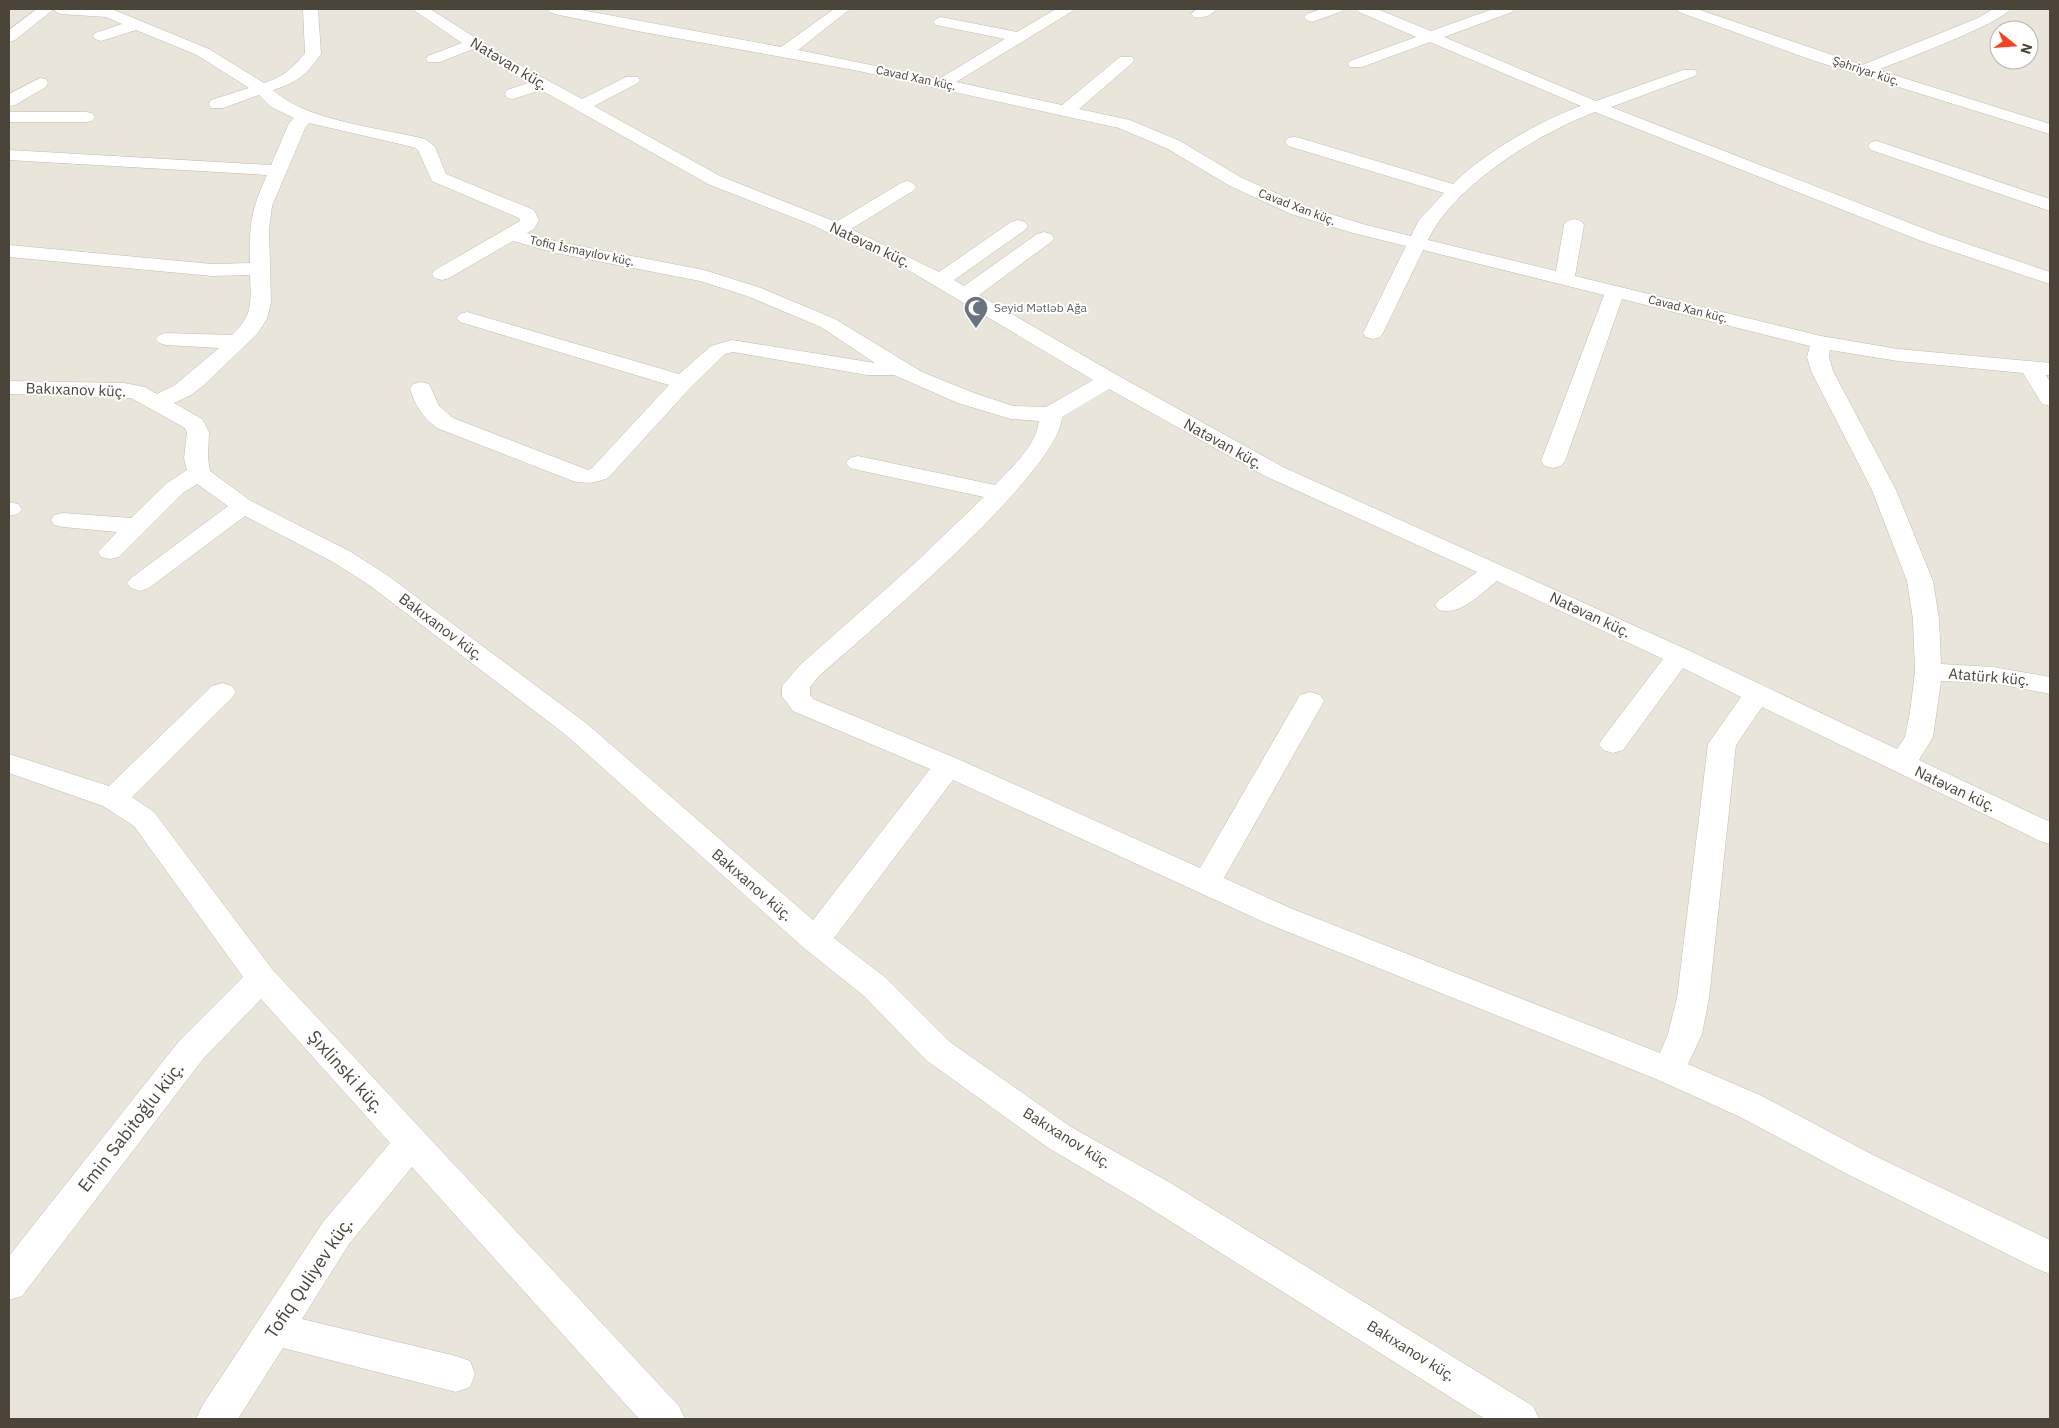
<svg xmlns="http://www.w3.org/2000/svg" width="2059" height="1428" font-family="'IBM Plex Sans',sans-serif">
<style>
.residential{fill:#eae5da;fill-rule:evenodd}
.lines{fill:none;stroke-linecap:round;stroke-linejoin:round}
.minor-casing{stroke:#c2bbae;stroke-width:1}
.minor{fill:#fff;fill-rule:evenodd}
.labels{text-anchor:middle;stroke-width:4;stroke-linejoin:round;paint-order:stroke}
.far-street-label{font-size:12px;fill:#4b4439;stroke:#fff}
.far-worship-label{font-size:12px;fill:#5b616d;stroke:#fff;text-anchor:start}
.street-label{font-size:15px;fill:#4b4439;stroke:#fff}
.near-street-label{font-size:18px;fill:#4b4439;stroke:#fff}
</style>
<rect width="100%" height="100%" fill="#f6f3ec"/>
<path class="residential" d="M9,9H2050V1419H9ZM1999,30H2029V60H1999Z"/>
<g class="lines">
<defs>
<path id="minor" d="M37,9L114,10L209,49L264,83C284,76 291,70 305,53L303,9H318L321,54C306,75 298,82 273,90C306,121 381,128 425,139L435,147L446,174L534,210L539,220L534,229L527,233L559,242L704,270L761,288L835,319L922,372L974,393L1013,406L1046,407L1093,380L910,271L810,224L708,184L541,90L513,99L507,98L505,94L507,90L528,83L473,49L440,62H428L426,59L428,56L462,43L412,9H430L514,62L582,99L626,77H638L640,80L638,83L594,106L720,176L836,222L901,183L907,181L913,183L916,187L913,191L851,229L939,272L1011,222L1018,220L1025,222L1028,226L1025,230L954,280L964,286L1037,234L1044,232L1051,234L1054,238L1051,242L979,295L1117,375L1283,467L1688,650L1897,749L1905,737L1910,712L1915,672L1913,619L1907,581L1872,490L1811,371L1807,357L1810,346L1622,299L1565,461L1561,466L1553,468L1545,466L1541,461L1604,295L1423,250L1383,333L1380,337L1373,339L1366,337L1363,333L1406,246L1353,233L1291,214L1230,186L1168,149L1119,128L854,70L637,31L555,14L550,12L547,9H576L781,47L834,9H850L798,50L939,79L1005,39L936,25L933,22L936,19L941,17L1017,32L1056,9H1073L1071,12L956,82L1062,105L1120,57H1132L1134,60L1132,63L1079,109L1130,120L1180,141L1242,178L1305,206L1366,225L1411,236L1419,220L1444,193L1288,146L1285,142L1288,138L1294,137L1300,138L1453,184C1482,154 1541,120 1581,106L1430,42L1362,67H1350L1348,64L1350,61L1416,37L1359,12L1356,9H1377L1431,31L1493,9H1514L1512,12L1444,37L1596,101L1683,70H1695L1697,73L1695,76L1611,107L1938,234L2050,272V284L1924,242L1595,112C1539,133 1454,185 1428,240L1556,271L1564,225L1567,221L1574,219L1581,221L1584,225L1575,276L1821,336L1898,349L2050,363V375H2046L2050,382V406L2042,404L2023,373L1898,361L1830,350L1829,357L1833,371L1896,490L1933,581L1939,619L1941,664L1993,667L2050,677V694L1993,683L1941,681L1933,737L1919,760L2050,822V844L2040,841L1762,707L1736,745L1709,998L1702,1034L1688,1064L1762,1096L1873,1155L2050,1240V1274L2037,1269L1849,1175L1738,1116L1656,1079L1268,924L953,780L834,938L886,978L950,1042L1071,1127L1169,1182L1533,1406L1539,1419H1485L1143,1204L1047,1147L926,1060L864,996L804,948L566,735L369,585L333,562L245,516L149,588L140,591L131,588L127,583L131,578L228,506L197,484L183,493L119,557L110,559L101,557L98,552L117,532L63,527L54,525L51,520L54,515L63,513L131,518L167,483L187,470L184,458L187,432L185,428L131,398L9,394V381L124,383L145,387L157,394L175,385L219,348L166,345L159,343L156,339L159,335L166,333L232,335C253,316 251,302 250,275L212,276L9,257V245L212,264L250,263C249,224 251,211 267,175L9,160V150L271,165L289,123L294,118L271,107L259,95L223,108H211L209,104L211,100L249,88L197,55L136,30L101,41L95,39L93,36L95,33L122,24L106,17L61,14L56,12L54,9L15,40L9,42V30ZM309,123L413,147L418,150L432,181L519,218L520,221L435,270L432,274L435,278L442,280L449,278L513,241L556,253L700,281L747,296L821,327L875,363L732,340L711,346L679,374L467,312L460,314L457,318L460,322L669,385L592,468L588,470L453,418L439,406L429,384L421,382L413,384L410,389C415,405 423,418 437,428L573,481C587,484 595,483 608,478L691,387L725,354L733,352L867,375H894L958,403L1011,419L1039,421C1036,446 1012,467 995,485L858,456L850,458L846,463L850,468L858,470L984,497L914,564L800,665L782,686V696L793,711L930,769L813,920L586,723L387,575L351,552L251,501L210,471L208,458L209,432L205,424L202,419L174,403L191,395L204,385L257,334L267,319L271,302L269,230L272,206L306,126ZM1109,389L1267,477L1477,572L1439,600L1435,605L1439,610C1461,616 1480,594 1497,581L1663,659L1603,738L1599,744L1603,750L1613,753L1623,750L1683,668L1741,697L1708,744L1677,998L1668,1034L1660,1053L1290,908L1224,878L1324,701L1320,695L1310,692L1300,695L1200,868L958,759L813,699L810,695V687L818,677C866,634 1059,473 1062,417Z
M1197,9H1216C1211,16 1202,19 1194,17L1191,14Z
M1321,9H1343L1340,12L1312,22L1307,20L1304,17L1307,14Z
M1676,9H1697L1862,65L1978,18L1993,9H2010C2002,23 1900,61 1878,70L2050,124V134L1815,61L1679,12Z
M40,78L46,79L48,83L46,87L15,105L9,106V94Z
M9,112H86L92,113L95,117L92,121L86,122H9Z
M1877,141L2050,199V211L1871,150L1868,146L1871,142Z
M9,502L18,504L22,509L18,514L9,516Z
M222,683L232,686L236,692L232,698L132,797L154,812L272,969L679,1406L685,1419H639L412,1167L349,1244L302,1319L456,1356L470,1361L475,1374L470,1387L456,1392L283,1348L238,1419H196L202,1406L323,1222L390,1143L261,999L203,1059L22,1296L9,1300V1256L179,1041L243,977L134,826L103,806L9,773V754L109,786L212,686Z"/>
</defs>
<use href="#minor" class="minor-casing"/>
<use href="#minor" class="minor"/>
</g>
<defs>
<symbol id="mosque-pin" viewBox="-11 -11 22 30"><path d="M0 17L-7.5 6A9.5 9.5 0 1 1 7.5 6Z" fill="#6b7280" stroke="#fff"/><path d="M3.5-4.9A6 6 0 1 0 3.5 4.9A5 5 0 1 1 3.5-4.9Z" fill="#fff"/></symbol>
</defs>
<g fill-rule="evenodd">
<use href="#mosque-pin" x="962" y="294" width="28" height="38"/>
</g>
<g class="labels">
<g class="far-street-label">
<text transform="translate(1866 71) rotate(18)" y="4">Şəhriyar küç.</text>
<text transform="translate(916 78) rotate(12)" y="4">Cavad Xan küç.</text>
<text transform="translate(1297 207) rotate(21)" y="4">Cavad Xan küç.</text>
<text transform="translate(582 251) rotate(12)" y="4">Tofiq İsmayılov küç.</text>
<text transform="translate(1688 309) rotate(14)" y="4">Cavad Xan küç.</text>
</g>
<g class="far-worship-label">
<text x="994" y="312">Seyid Mətləb Ağa</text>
</g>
<g class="street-label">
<text transform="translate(509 64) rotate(31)" y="5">Natəvan küç.</text>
<text transform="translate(870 245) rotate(25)" y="5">Natəvan küç.</text>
<text transform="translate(76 390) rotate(2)" y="5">Bakıxanov küç.</text>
<text transform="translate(1223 444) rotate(29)" y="5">Natəvan küç.</text>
<text transform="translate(1590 615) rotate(25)" y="5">Natəvan küç.</text>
<text transform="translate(441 627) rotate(37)" y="5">Bakıxanov küç.</text>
<text transform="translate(1989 677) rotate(5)" y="5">Atatürk küç.</text>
<text transform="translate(1955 789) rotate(25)" y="5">Natəvan küç.</text>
<text transform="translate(752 885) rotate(41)" y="5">Bakıxanov küç.</text>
<text transform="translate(1067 1138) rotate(32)" y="5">Bakıxanov küç.</text>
<text transform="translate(1411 1351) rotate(32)" y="5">Bakıxanov küç.</text>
</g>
<g class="near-street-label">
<text transform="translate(346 1072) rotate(48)" y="6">Şıxlinski küç.</text>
<text transform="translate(131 1127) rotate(-52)" y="6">Emin Sabitoğlu küç.</text>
<text transform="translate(309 1278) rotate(-56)" y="6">Tofiq Quliyev küç.</text>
</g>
</g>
<rect width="2059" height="1428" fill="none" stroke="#4b4439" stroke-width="20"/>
<g transform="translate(2014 45) rotate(107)"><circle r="24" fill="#ffffff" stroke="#b7b4b0"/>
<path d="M0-4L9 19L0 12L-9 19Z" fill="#fc3f1d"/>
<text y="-8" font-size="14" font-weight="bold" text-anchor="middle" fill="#4b4439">N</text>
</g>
</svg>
